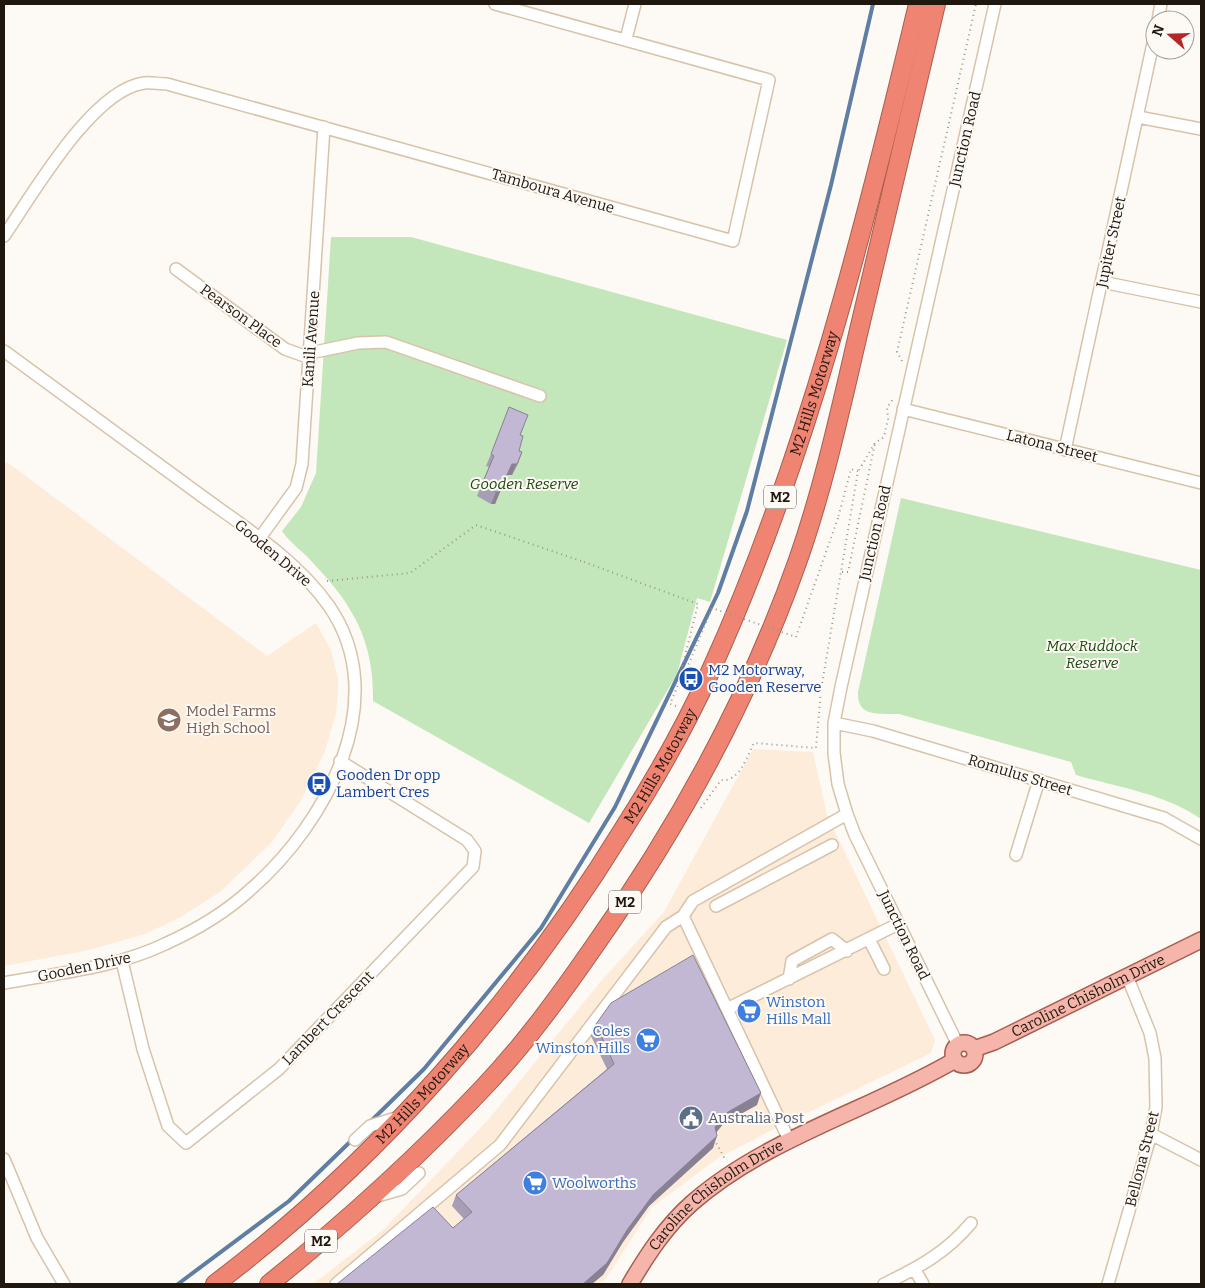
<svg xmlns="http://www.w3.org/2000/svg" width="1205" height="1288" font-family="Bitter,serif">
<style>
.built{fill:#fdecda}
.green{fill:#c3e6bb}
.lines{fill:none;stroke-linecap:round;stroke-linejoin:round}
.stream{stroke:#5e7ea3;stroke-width:4}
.minor-casing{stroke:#d8c3aa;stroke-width:14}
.major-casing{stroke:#a75e4f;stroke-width:18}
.highway-casing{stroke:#a75e4f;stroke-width:20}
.path{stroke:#9c9690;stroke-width:2;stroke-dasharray:1 4;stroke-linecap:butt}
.minor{stroke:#fff;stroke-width:11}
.major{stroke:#f6b5aa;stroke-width:15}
.highway{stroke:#f08472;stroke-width:18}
.path-bridge{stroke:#9c9690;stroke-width:2;stroke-dasharray:1 4;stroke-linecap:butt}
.wall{fill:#a79eb6}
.shaded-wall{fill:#888194}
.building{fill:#c2b8d4;stroke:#888194}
.labels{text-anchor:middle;stroke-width:4;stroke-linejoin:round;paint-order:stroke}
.shield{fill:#fdf9f4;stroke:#625c54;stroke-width:1}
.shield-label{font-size:14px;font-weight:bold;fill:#20180f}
.street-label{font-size:15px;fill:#20180f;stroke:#fdf9f4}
.park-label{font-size:15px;font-style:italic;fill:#19490b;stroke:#fdf9f4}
.transit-label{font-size:15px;fill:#164399;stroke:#fdf9f4;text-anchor:start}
.education-label{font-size:15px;fill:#785e54;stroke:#fdf9f4;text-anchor:start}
.shop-label{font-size:15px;fill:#366cbe;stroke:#fdf9f4;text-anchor:start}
.service-label{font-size:15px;fill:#4e5e75;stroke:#fdf9f4;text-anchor:start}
</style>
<rect width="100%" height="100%" fill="#fdf9f4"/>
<path class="built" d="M7,462L267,656L316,623L331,650L338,678V692L336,713L325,751L300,802L271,843L220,892L181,917L145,934L89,950L4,966V465Z
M753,749L813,752L827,815L935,1040L931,1053L774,1129L718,1158L652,1207L605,1280L596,1284H313L383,1230L488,1120L601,981L664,912Z"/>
<path class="green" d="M331,237H411L787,340L710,602L697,598L677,674L589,823L373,701C374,642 354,606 314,564C304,552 291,544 282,531L301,507L316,473Z
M901,498L1201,570V819C1166,794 1117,787 1076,775L1071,762L899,714C879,713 857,718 858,692Z"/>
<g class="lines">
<path class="stream" d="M370,1122L424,1069L541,928L615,807L718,593L747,511L831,185L873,4
M178,1284L289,1201L353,1139"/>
<defs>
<path id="minor" d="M1158,20L1161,4
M626,39L635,4
M1138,117L1201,129
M4,236C33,194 92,90 144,83C151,82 159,84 167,84L733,241L769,80L495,4
M176,269L285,349L310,358
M1102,282L1201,302
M4,351C69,399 134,447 199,494C244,527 296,559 329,606C394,700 326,824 250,890C225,913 196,930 165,944C115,968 58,973 4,983
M310,353L358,343L386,342L540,396
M903,409L1201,483
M1065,450L1155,34
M259,539L296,488L302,464L324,127
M834,723L873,731L1164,818L1201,839
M1016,855L1039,780
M716,906L832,845
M869,939L884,969
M122,961L143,1049L168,1126L186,1143L279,1069L473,867L475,851L467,840L340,761
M789,979L792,961L832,939L847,951
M727,1009L898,924
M958,1045L855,835L847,814L838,784L834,753V723L841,687L995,4
M1151,1134L1201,1160
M355,1140L370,1126L399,1117
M790,1142L683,916L693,901L847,814
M4,1159L37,1238L64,1284
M374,1197L402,1189L419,1173
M915,1270L923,1284
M336,1284L500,1145L666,927L683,916
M884,1284C918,1268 947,1252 971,1223
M1108,1284L1151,1134L1156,1107L1155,1058L1150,1033L1127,976"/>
<g id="major">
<circle cx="964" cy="1054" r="11"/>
<path id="s1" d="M974,1049L994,1042L1201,940"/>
<path id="s2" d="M630,1284C647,1255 666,1226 692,1203C766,1138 870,1110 955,1060"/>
</g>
<g id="highway">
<path id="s3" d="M215,1284C378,1161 517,1002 624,828C656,778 686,725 711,670C806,461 865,227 918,4"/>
<path d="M269,1284C344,1224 416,1159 483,1088C524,1045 559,997 593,948C678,828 749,699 798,560C824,486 841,407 859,330C885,221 910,113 936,4"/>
</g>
</defs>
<use href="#minor" class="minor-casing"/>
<use href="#major" class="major-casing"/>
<use href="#highway" class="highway-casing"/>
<path class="path" d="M902,361L897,352L976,4
M859,470L875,443L884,437L888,419L887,408L893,399
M842,572H848L875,443
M327,581L410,573L476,525L584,562
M676,706L670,704L683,673
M701,808L721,780C739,783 747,756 754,743L816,748L821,690L858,471L851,469L838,518
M714,1139L725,1159"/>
<use href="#minor" class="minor"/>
<use href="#major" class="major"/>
<use href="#highway" class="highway"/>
<path class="path-bridge" d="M584,562L698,604L681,672L685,673L712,608L796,637L838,518"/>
</g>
<path class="wall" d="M524,427L520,435L519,451L522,452L518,464L512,475H507L495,504H491L477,496L489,467L486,466L491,454Z
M596,1024L757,1105L724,1123L716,1132L713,1148L649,1206L623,1242L603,1275L453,1228L464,1219L452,1206L456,1195L607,1069L591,1036Z"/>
<path class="shaded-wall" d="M522,452L512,475H507L495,504H491L496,492L512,464Z
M761,1093L757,1105L724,1123L711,1139L715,1127L728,1112Z
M717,1136L713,1148L649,1206L623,1242L603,1275L592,1284H583L627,1230L653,1195Z"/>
<path class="building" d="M509,407L528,415L520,435L523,436L519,451L522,452L517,464H512L499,492H496L482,484L494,456L491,454Z
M693,955L761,1093L728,1112L715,1127L717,1136L653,1195L627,1230L607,1263L583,1284H337L433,1207L453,1228L472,1212L456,1195L614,1064L596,1024L611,1003Z"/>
<defs>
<symbol id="bus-disc" viewBox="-11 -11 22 22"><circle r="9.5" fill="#1a4fb4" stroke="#fdf9f4"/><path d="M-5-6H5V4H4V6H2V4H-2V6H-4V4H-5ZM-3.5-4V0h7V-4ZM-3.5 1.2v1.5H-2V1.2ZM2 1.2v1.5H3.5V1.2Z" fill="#fff"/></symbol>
<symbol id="school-disc" viewBox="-11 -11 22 22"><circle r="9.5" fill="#8d6e63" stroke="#fdf9f4"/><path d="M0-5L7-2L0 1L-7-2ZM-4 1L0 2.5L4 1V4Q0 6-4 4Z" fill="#fff"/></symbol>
<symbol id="supermarket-disc" viewBox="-11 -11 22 22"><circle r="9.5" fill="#3f7fe0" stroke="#fdf9f4"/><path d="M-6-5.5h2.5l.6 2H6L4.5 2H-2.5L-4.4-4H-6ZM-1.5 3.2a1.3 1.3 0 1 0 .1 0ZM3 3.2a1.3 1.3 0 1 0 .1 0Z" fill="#fff"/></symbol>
<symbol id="civic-disc" viewBox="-11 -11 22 22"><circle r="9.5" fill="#5c6f8a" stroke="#fdf9f4"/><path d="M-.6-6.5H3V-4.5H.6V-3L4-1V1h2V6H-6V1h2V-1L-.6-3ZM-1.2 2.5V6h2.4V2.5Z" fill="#fff"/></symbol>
</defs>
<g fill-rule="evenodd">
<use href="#bus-disc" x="677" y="665" width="28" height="28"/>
<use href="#school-disc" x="155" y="706" width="28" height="28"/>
<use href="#bus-disc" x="305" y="770" width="28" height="28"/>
<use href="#supermarket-disc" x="735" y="997" width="28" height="28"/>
<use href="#supermarket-disc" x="634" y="1026" width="28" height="28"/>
<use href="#civic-disc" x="677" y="1104" width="28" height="28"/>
<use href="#supermarket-disc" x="521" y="1169" width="28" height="28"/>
</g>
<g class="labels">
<g class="shield">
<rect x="764" y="485.5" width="32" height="23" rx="4"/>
<rect x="609" y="890.5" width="32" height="23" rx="4"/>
<rect x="305" y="1229.5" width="32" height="23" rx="4"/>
</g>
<g class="shield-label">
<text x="780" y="502">M2</text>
<text x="625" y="907">M2</text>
<text x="321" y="1246">M2</text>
</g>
<g class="street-label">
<text transform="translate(965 139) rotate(-77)" y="5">Junction Road</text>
<text transform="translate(553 191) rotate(16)" y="5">Tamboura Avenue</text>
<text transform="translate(1111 242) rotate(-78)" y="5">Jupiter Street</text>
<text transform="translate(241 316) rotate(36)" y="5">Pearson Place</text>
<text transform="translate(311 339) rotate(-86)" y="5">Kanili Avenue</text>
<text dy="5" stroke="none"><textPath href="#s3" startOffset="1092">M2 Hills Motorway</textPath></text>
<text transform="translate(1052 446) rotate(14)" y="5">Latona Street</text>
<text transform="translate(875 533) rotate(-77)" y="5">Junction Road</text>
<text transform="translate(273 553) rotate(40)" y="5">Gooden Drive</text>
<text dy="5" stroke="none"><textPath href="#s3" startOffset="688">M2 Hills Motorway</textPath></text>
<text transform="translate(1020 775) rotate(17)" y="5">Romulus Street</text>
<text transform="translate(904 935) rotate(64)" y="5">Junction Road</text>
<text transform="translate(84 967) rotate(-12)" y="5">Gooden Drive</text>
<text dy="5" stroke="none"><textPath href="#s1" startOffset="126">Caroline Chisholm Drive</textPath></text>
<text transform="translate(328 1018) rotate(-46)" y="5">Lambert Crescent</text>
<text dy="5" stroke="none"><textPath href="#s3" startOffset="282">M2 Hills Motorway</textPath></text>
<text transform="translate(1142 1159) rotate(-76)" y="5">Bellona Street</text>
<text dy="5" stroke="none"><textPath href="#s2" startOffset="126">Caroline Chisholm Drive</textPath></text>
</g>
<g class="park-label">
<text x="524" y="489">Gooden Reserve</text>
<text x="1092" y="651">Max Ruddock<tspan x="1092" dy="17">Reserve</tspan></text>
</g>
<g class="transit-label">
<text x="708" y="675">M2 Motorway,<tspan x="708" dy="17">Gooden Reserve</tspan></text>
<text x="336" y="780">Gooden Dr opp<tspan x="336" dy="17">Lambert Cres</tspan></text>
</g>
<g class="education-label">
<text x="186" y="716">Model Farms<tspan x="186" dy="17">High School</tspan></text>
</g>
<g class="shop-label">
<text x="766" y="1007">Winston<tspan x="766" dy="17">Hills Mall</tspan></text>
<text x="630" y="1036" text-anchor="end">Coles<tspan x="630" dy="17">Winston Hills</tspan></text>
<text x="552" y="1188">Woolworths</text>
</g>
<g class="service-label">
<text x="708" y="1123">Australia Post</text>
</g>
</g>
<rect width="1205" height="1288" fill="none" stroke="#20180f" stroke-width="10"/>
<g transform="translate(1170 35) rotate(290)"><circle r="24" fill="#fdf9f4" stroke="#a59f98"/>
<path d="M0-4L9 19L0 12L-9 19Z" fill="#b62626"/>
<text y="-8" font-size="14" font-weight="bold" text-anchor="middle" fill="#20180f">N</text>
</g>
</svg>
